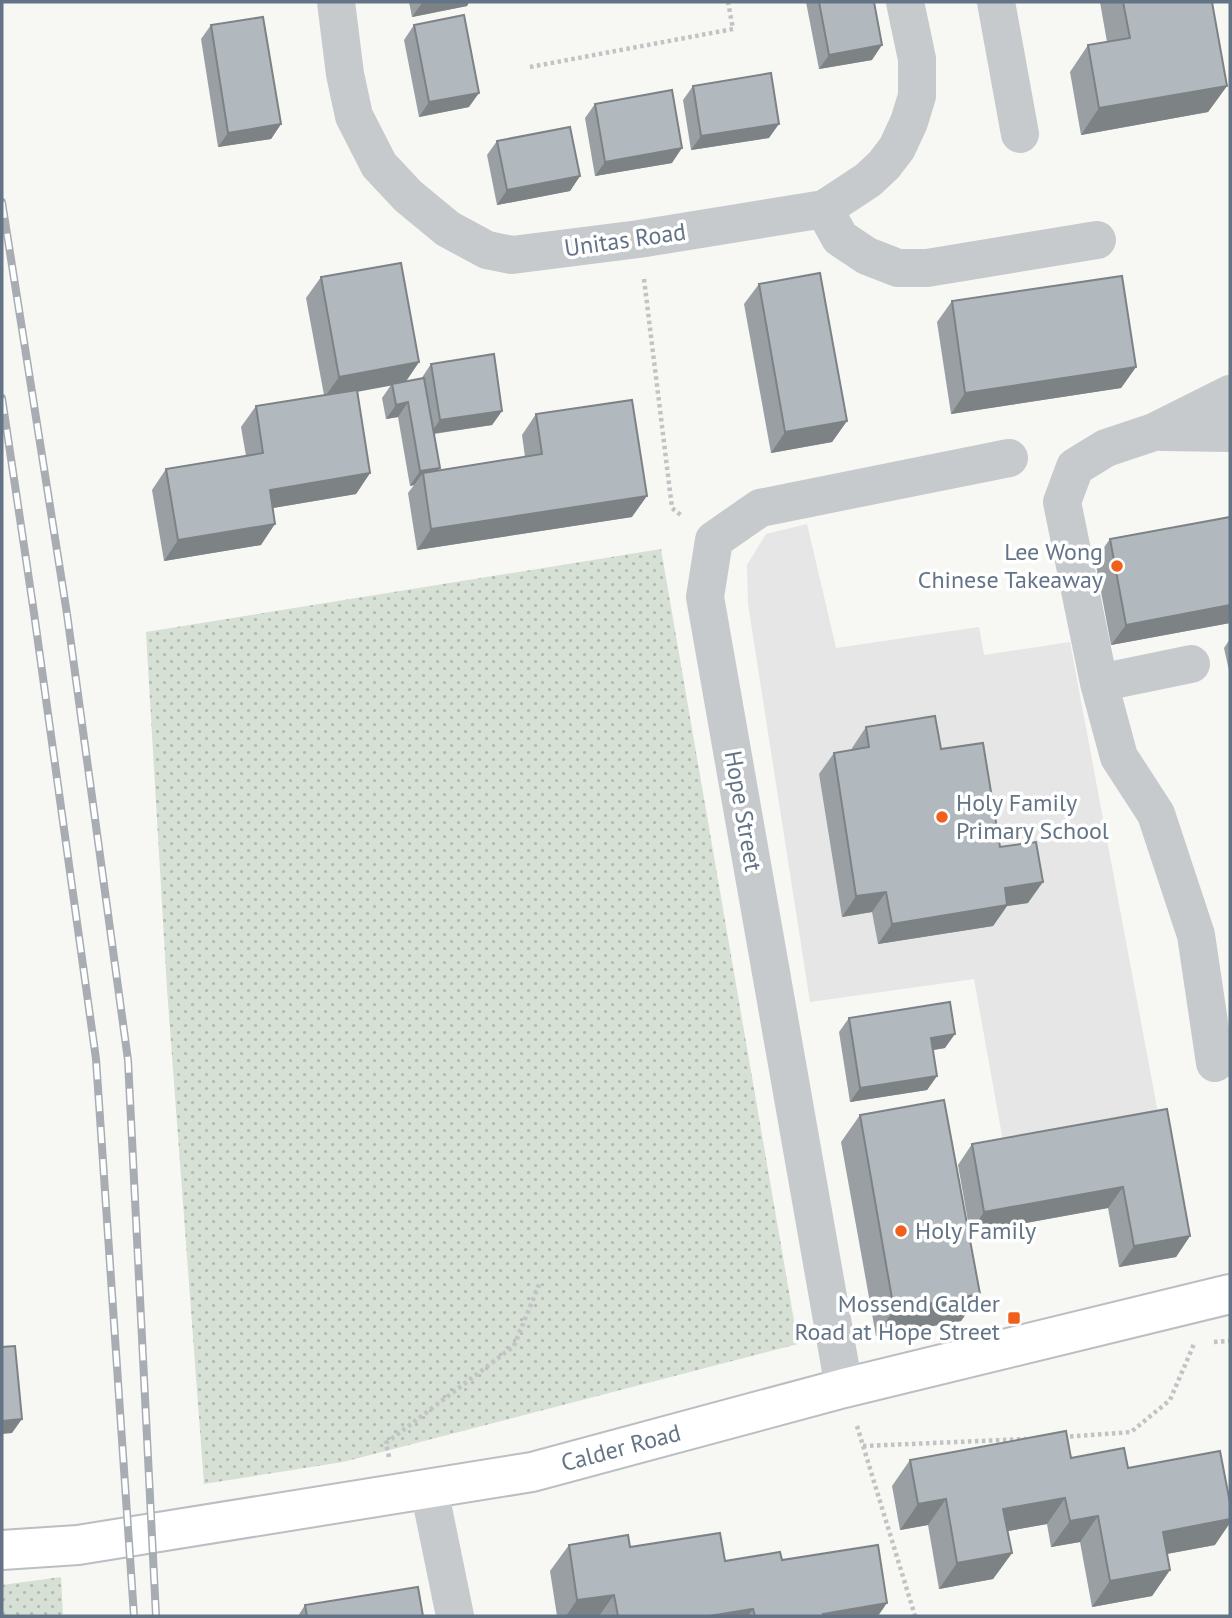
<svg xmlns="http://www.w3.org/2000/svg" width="1232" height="1618" font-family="'PT Sans',sans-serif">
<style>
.built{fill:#e5e6e5}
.park{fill:url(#park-dots)}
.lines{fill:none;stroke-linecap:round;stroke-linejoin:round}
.major-casing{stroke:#bbbec2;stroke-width:42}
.path{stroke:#c2c3c5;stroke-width:4.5;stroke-dasharray:3.5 3.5;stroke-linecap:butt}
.minor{stroke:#c6cacd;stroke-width:38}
.major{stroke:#fff;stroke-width:38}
.rail-casing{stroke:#a8adb3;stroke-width:8}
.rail{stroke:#fff;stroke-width:5;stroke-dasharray:16;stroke-linecap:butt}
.wall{fill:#999fa3}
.shaded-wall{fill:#7d8285}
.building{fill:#b2b9be;stroke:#7d8285;stroke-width:2}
.poi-dot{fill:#f1601a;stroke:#fff;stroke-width:2.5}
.labels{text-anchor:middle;stroke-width:7;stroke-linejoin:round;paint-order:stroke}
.street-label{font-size:24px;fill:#647487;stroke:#fff}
.poi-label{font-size:24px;fill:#647487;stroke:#fff;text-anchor:end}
</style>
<defs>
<pattern id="park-dots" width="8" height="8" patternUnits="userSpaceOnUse" patternTransform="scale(1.75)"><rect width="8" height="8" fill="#d7e0d4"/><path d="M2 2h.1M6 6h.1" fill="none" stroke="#b2bab2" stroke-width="1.8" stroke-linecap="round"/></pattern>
</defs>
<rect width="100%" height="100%" fill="#f7f7f4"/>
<path class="built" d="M807,524L836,648L979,627L984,655L1070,642L1158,1113L1003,1141L974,979L810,1002L748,604L747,565L766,534Z"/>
<path class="park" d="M661,549L798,1344L343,1462L204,1484L167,989L146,632Z
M61,1577L63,1616H2V1585Z"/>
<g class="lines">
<defs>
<path id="major" d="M2,1550L78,1545L532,1472L844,1388L1230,1294"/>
</defs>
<use href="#major" class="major-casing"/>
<path class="path" d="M530,67L733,29L728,2
M644,279L672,508L682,516
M1214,1342L1230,1341
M857,1426L915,1616
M1063,1437L1131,1432L1170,1400L1194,1344
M863,1446L1026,1439
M389,1457L386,1443L514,1346L540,1282"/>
<path class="minor" d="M336,2L345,74L354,116L379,165L408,196L448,229L487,250L512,255L639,239L824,209L868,180L884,165L897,148L909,122L917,96V59L905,2
M996,2L1020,134
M824,209L840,238L867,256L898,268H927L1097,240
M1162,432L1230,433
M1099,683L1191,664
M1215,1063L1196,935L1156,814L1119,757L1099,683L1062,502L1075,467L1106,448L1154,432L1230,394
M844,1388L705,597L714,540L760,508L1009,458
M429,1489L455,1616"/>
<use href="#major" class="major"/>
<defs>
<path id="rail" d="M2,202L67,614L128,1060L156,1616
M2,398L34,613L96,1059L134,1616"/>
</defs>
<use href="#rail" class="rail-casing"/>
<use href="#rail" class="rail"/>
</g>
<path class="wall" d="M409,2H469L467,6L412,17Z
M806,2H874L872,60L819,69Z
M1100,2H1212L1227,86L1208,112L1081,135L1070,72L1088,45L1107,42Z
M211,25L281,124L271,139L218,147L201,39Z
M414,25L469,107L419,117L404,40Z
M693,86L769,138L691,150L683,100Z
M595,104L672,163L595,176L585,118Z
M497,141L580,176L570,191L497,205L487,155Z
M321,277L419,362L405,382L421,379L431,364L502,411L492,425L434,434L440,468L438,470L525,457L522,435L536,414L632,517L417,550L408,493L414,485L410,486L398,417L386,419L382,398L391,385L357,391L370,473L356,494L273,508L261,545L164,561L152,490L166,469L246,456L241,427L256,406L324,395L306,298Z
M759,284L847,421L832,442L771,453L744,304Z
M952,301L1136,367L1121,388L951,414L937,322Z
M1230,517V623L1111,645L1095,560L1110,539Z
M1230,639V675L1224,648Z
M866,727L941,749L1000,847L1028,903L1007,906L993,926L878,944L872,912L842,917L819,774L834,753L852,750V748Z
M849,1018L945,1048L933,1050L937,1076L927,1090L850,1102L839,1032Z
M1167,1109L1190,1236L1176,1257L1119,1267L1108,1208L970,1233L958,1165L972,1144Z
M860,1115L980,1294L961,1321L876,1336L841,1142Z
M1071,1458L1128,1468L1215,1545L1167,1554L1170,1570L1152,1596L1092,1607L1080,1542L1051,1547L1047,1524L1008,1531L1012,1553L993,1579L939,1589L928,1525L900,1530L892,1486L910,1460Z
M569,1545L630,1547L725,1561L782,1560L878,1616H557L550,1571Z
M305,1605L423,1616H298Z"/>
<path class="shaded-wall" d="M427,2H469L467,6L412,17L422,3Z
M882,45L872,60L819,69L829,55Z
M1227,86L1208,112L1081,135L1099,108Z
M479,93L469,107L419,117L429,102Z
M281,124L271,139L218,147L228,133Z
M779,124L769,138L691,150L701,136Z
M682,148L672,163L595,176L605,162Z
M580,176L570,191L497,205L507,190Z
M419,362L405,383L324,398L339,377Z
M1136,367L1121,388L951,414L965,393Z
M408,402L398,417L386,419L396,405Z
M502,411L492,425L430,434L440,420Z
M847,421L832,442L771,453L785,432Z
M440,468L430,482L423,473L414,485L410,486L420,471Z
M370,473L356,494L255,511L270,490Z
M647,496L632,517L417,550L431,529Z
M275,524L261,545L164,561L178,540Z
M1230,605V623L1111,645L1126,625Z
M1043,882L1028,903L1007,906L993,926L878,944L892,924L1005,888Z
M886,892L872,912L842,917L856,896Z
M955,1034L945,1048L921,1052L931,1038Z
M937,1076L927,1090L850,1102L860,1088Z
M1123,1187L1108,1208L970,1233L984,1212Z
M1190,1236L1176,1257L1119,1267L1134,1246Z
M980,1294L961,1321L876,1336L894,1310Z
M22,1419L12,1433L2,1434V1421Z
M1065,1498L1047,1524L985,1535L1003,1509Z
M946,1499L928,1525L900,1530L918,1504Z
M1098,1516L1080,1542L1051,1547L1070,1521Z
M1230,1519V1523L1215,1545L1144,1558L1163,1532Z
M1012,1553L993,1579L939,1589L957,1563Z
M1170,1570L1152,1596L1092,1607L1110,1581Z
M614,1595L599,1616H566L577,1600Z
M887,1603L878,1616H822L823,1614Z
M753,1609L748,1616H709Z"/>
<path class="building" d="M819,2H874L882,45L829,55Z
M1123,2H1212L1227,86L1099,108L1088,45L1130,38Z
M464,15L479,93L429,102L414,25Z
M263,17L281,124L228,133L211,25Z
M771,73L779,124L701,136L693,86Z
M672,90L682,148L605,162L595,104Z
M570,127L580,176L507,190L497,141Z
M401,263L419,362L339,377L321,277Z
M820,273L847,421L785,432L759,284Z
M1122,276L1136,367L965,393L952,301Z
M494,354L502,411L440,420L431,364Z
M424,378L440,468L420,471L408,402L396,405L392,384Z
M357,390L370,473L270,490L275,524L178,540L166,469L263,453L256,406Z
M632,400L647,496L431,529L423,473L542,454L536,414Z
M1230,517V605L1126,625L1110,539Z
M935,716L941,749L983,743L1000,847L1036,842L1043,882L1005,888L1007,905L892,924L886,892L856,896L834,753L869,747L866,727Z
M950,1002L955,1034L931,1038L937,1076L860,1088L849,1018Z
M944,1100L980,1294L894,1310L860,1115Z
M1167,1109L1190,1236L1134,1246L1123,1187L984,1212L972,1144Z
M15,1346L22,1419L2,1421V1347Z
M1066,1431L1071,1458L1124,1448L1128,1468L1220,1451L1230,1503V1519L1163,1532L1170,1570L1110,1581L1098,1516L1070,1521L1065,1498L1003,1509L1012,1553L957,1563L946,1499L918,1504L910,1460Z
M720,1533L725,1561L780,1552L782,1560L878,1545L887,1603L823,1614L824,1616H755L753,1609L709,1616H618L614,1595L577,1600L569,1545L628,1535L630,1547Z
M418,1587L423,1616H307L305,1605Z"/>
<g class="poi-dot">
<circle cx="1117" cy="566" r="7"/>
<circle cx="942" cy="817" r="7"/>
<circle cx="901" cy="1231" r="7"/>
<rect x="1007" y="1311" width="14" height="14" rx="3.5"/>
</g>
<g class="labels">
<g class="street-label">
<text transform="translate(625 240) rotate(-8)" y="8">Unitas Road</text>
<text transform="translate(743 811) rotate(80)" y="8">Hope Street</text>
<text transform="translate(621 1448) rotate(-15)" y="8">Calder Road</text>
</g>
<g class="poi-label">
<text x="1103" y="560">Lee Wong<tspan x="1103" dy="28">Chinese Takeaway</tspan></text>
<text x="956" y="811" text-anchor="start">Holy Family<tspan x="956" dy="28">Primary School</tspan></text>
<text x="915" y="1239" text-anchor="start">Holy Family</text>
<text x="1000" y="1312">Mossend Calder<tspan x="1000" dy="28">Road at Hope Street</tspan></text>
</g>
</g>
<rect width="1232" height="1618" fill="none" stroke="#647487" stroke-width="7"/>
</svg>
